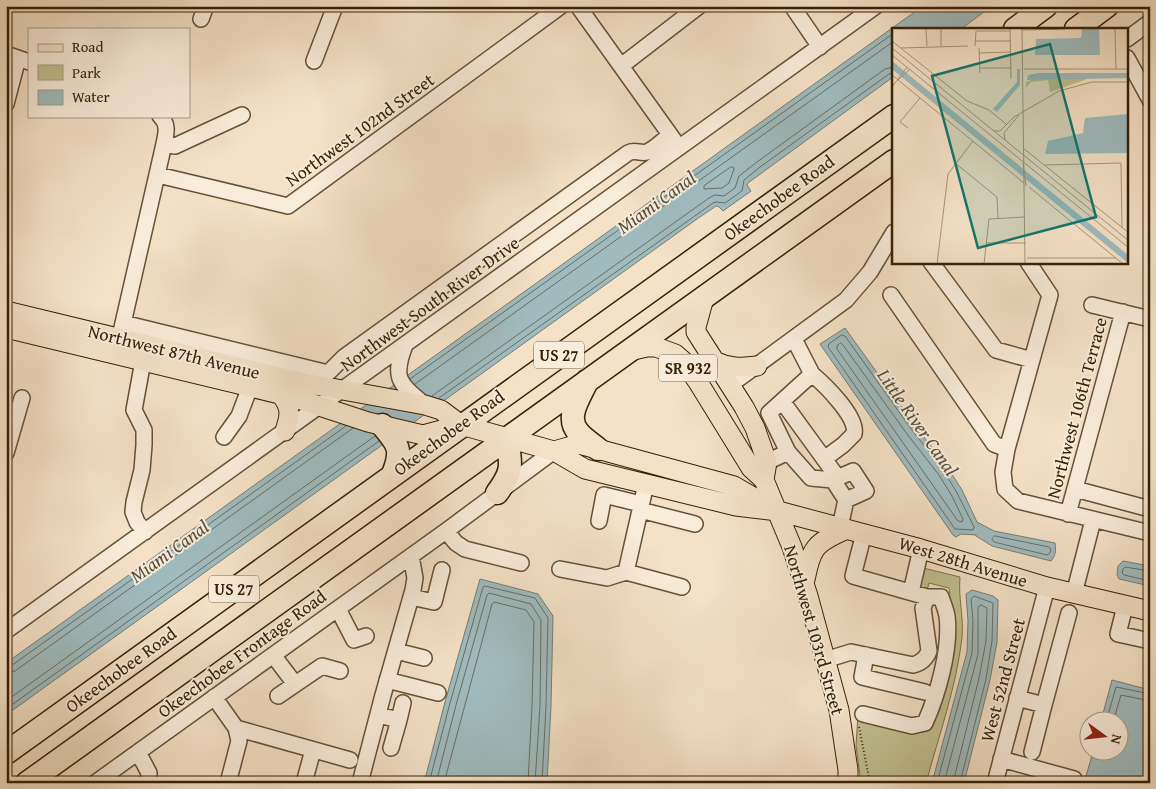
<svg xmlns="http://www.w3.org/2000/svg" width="1156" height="789" font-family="'Gentium Book Plus',serif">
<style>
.green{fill:#c1c191;stroke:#7c714b}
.water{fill:#9fbbbe;stroke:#757d74}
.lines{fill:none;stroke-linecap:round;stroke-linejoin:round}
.shore{stroke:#6a6e62;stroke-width:1}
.minor-casing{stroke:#665135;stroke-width:18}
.major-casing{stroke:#362105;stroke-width:21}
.highway-casing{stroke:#362105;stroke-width:25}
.path{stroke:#362105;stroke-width:2;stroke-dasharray:1 2.5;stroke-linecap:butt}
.minor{stroke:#f8ecda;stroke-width:15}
.major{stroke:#f4e1c6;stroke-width:19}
.highway{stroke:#f4e1c6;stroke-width:22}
.labels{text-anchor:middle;stroke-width:4;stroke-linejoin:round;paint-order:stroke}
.shield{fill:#f8ecda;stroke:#705e45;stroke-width:1}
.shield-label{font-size:16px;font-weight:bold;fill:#362105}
.street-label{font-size:18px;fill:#362105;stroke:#f8ecda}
.water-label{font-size:19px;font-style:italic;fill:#564f3c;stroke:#f8ecda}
.inset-road{fill:none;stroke:#a89479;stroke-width:1}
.view{fill:#0f766e;fill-opacity:0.15;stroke:#0f766e;stroke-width:2.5}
.inset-edge{fill:none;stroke:#362105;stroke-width:2.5}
</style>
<rect width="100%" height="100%" fill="#f4e1c6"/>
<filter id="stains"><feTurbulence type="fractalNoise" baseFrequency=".004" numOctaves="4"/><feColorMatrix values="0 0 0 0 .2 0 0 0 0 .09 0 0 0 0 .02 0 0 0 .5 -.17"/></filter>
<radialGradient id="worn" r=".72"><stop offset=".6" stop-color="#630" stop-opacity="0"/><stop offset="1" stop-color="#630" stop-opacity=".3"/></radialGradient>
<path class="green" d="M923,568L960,577C958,597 964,618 962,638C956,688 939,735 926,783H861L856,746L858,715L932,723L951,608L949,588L929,583L927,590H923L918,585Z"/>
<path class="water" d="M923,6H992L961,29H894L893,77L748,183L747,185L751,191L723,211L719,207L716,206L697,219L6,715V663Z
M845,328L916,427L948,468L962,490L977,522L994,531L1055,543C1056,550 1056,555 1051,561L992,546L976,536V535L961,534L956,537L953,535L820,344Z
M1123,561L1150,566V586L1119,579L1117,575L1118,566Z
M480,579L538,594L553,616L551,706L547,783H424L445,702Z
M972,590L993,596L998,600L997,642L990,680L964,783H932L967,652L968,621L966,594Z
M1112,680L1150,690V783H1084L1093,752H1118V722L1101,721Z"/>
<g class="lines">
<path class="shore" d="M731,167H733L734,169L729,183L722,188L704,189V186Z
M842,335L845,336L912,430L944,471L957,493L974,527L973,530L955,529L828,347L829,344Z
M841,343L843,345L907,434L939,475L952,496L963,519L962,522L958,521L837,349V346Z
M410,379L894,33
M415,384L894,41
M432,396L709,198L715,195L724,196L735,188L739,176L757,162L885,69L894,67
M439,398L713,203L716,202L725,203L742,191L744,180L760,167L889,74L894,73
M995,536L1049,547L1051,549L1050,553L1047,555L994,542L992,539Z
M1150,571L1125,567L1123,569L1122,573L1124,575L1150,581
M6,667L11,666L346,426
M6,673L15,671L353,428
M6,701L375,436
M6,709L379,441
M1106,722L1116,687L1150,694
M1113,722L1121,695L1150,701
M429,783L450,703L483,587L485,586L535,598L548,618L546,706L542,783
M436,783L456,705L487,595L489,593L531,604L541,620L540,706L535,783
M444,783L492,604L494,602L526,610L534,622L532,706L528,783
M937,783L972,653L973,620L971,599L974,596L993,603L992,641L986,679L960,783
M944,783L978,654V607L981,605L987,608L986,641L979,678L953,783"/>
<defs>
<path id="minor" d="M578,6L676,143
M792,6L820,47
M201,19L206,6
M1127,39L1150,22
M6,54L29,62
M1127,58L1150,100
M314,61L335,6
M621,66L699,6
M6,104L18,58
M164,144L175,146L242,115
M158,175L288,206L561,6
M931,262L996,350L1032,360
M1028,262L1050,295L1007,449L1003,472L1005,489L1018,501L1150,533
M891,295L994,444L1007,449
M1092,305L1150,319
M123,323L324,372H329L344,357L628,153C635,149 640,154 647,152C655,149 663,140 670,135
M121,332L164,144C166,134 169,124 160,116
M405,345C392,379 399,383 425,405
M143,361L134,410L144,430V445L142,470L134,502L133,512L137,522L145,532
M812,374C825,385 858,417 854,434L843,445L824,459
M730,385L846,300L870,272L894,232
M782,401L838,478
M224,437L239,416L250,387
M788,452L811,478L833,480L846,500L840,527
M6,453L22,398
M767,462L788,452L769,413L812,374L794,339
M833,480L853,471L866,491L846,500
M646,484L626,572L682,587
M1075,489L1150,509
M640,510L695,524
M1068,514L1123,312
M599,521L604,495L641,504
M446,531L456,543L465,549L521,563
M864,533L853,576L927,597
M560,569L607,578L626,572
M911,592L921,549
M1074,594L1093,520
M411,597L434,602L442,570
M1125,606L1118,634L1150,641
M338,609L354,640L366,636
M6,631C296,423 586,214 876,6
M396,651L424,658
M273,655L295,684
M866,655L862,677L925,692
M825,660L851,652L913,665C921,663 926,659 929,651L923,608L927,597H941C943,603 946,610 947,616C951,648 938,694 925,723L912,726L863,714
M387,680L438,693
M278,696L322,666L340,671
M214,697L236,728L350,760
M1017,698L1044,705L1032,752
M1044,705L1069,613
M378,715L399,720L391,748
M399,720L403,703
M138,752L149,773L148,783
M1001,759L1074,779
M95,783L446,531L554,451
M228,783L239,741L236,728
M304,783L313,750
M360,783L383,695L413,590L415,578L411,556
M995,783L1047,587"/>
<path id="major" d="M704,298L696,327V332L744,407L755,428L767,462L764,480
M6,311L304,383L425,405L441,410L461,425L554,451L585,469L736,506L778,511L921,549L1047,587L1150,611
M6,328L292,397L368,422L423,435L457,426
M629,351L647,347H656L675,354L683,361L698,382L751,468L764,480L792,547L808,596L839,710L848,770V783
M714,361C729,368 741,368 757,366
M280,394C292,407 290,416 285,431
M554,451L579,444L734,486L770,507
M804,584C812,548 812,544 847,529"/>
<path id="highway" d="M1015,29L1046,6
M1076,29L1107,6
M587,381C580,397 564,418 579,433C584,439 592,444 598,449
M382,425C398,444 403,449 393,474
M497,493C514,470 511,465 507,438
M6,753L894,116
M27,783L894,161"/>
</defs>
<use href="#minor" class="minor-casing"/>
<use href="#major" class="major-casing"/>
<use href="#highway" class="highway-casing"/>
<path class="path" d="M859,727L870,783"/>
<use href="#minor" class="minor"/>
<use href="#major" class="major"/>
<use href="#highway" class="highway"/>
</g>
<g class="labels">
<g class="shield">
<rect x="534" y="341.5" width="50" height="27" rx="4"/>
<rect x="659" y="354.5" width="58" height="27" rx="4"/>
<rect x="209" y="575.5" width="50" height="27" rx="4"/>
</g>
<g class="shield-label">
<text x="559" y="361">US 27</text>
<text x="688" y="374">SR 932</text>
<text x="234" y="595">US 27</text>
</g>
<g class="street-label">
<text transform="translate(360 130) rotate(-36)" y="6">Northwest 102nd Street</text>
<text transform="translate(779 198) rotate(-36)" y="6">Okeechobee Road</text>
<text transform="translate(430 304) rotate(-36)" y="6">Northwest South River Drive</text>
<text transform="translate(174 352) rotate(14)" y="6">Northwest 87th Avenue</text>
<text transform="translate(1077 408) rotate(-75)" y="6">Northwest 106th Terrace</text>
<text transform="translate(449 433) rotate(-36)" y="6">Okeechobee Road</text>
<text transform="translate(963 562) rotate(17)" y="6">West 28th Avenue</text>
<text transform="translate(814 630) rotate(74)" y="6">Northwest 103rd Street</text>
<text transform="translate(242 654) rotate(-36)" y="6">Okeechobee Frontage Road</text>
<text transform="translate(121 670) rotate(-36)" y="6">Okeechobee Road</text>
<text transform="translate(1003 680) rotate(-75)" y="6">West 52nd Street</text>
</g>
<g class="water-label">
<text transform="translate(656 202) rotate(-36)" y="7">Miami Canal</text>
<text transform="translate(918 422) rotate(55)" y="7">Little River Canal</text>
<text transform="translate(169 551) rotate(-36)" y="7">Miami Canal</text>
</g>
</g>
<g transform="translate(892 28)">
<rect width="236" height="236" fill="#f4e1c6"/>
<path d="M142,51H195L158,64L156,52L139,54L134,60V54Z" fill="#c1c191"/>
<path d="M190,1H207L208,27H143L144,11L189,10ZM0,33L236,227V235L0,41ZM125,41H128V57L105,84L101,81L125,54ZM148,45H236V50L135,52L136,47ZM236,86V125L153,126L156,113L191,105L193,90Z" fill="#9fbbbe"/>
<path class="inset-road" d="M34,1L35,18M49,1V18M118,1L119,51M130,1L133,236M223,1L224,41M130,2L173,1M84,3H118M0,13L75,73L97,82L114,96M84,13H119M83,18L84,3M0,20L237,213M9,20L76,18M87,20L88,45M87,25L119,24M0,27L237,220M88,40H120M132,41H237M0,47L132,155M6,52L18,41M0,59L15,39M16,100L8,94L28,70M102,103H108L122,89L167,63L200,54H237M113,112L112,105L127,87M131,120L237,205M63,135L105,169L106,190M131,135L134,158M153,137L229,135L230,200M137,159L231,236M94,215H134M135,230H224M45,236L56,146L81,113M92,236L97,191L132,189"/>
<path class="view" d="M158,16L204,189L86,220L40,48Z"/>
<rect width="236" height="236" class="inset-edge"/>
</g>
<rect width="1156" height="789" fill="none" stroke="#f4e1c6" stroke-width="25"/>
<rect x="8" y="8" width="1141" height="774" fill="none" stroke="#362105" stroke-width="2.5"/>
<rect x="12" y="12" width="1131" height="764" fill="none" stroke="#362105"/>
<rect x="28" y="28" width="162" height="90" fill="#f8ecda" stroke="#aa9b85"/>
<rect x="38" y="44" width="25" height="8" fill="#f4e1c6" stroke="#aa9b85"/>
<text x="72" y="52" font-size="15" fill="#362105">Road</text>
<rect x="38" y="65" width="25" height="15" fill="#c1c191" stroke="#aa9b85"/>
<text x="72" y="78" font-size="15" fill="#362105">Park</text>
<rect x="38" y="90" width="25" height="15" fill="#9fbbbe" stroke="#aa9b85"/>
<text x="72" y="102" font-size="15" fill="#362105">Water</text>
<g transform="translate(1104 736) rotate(105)"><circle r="24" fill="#f8ecda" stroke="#aa9b85"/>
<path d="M0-4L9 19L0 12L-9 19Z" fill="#8f2418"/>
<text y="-8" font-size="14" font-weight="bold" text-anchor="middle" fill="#362105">N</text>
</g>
<rect width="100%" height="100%" filter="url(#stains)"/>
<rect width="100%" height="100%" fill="url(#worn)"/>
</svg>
